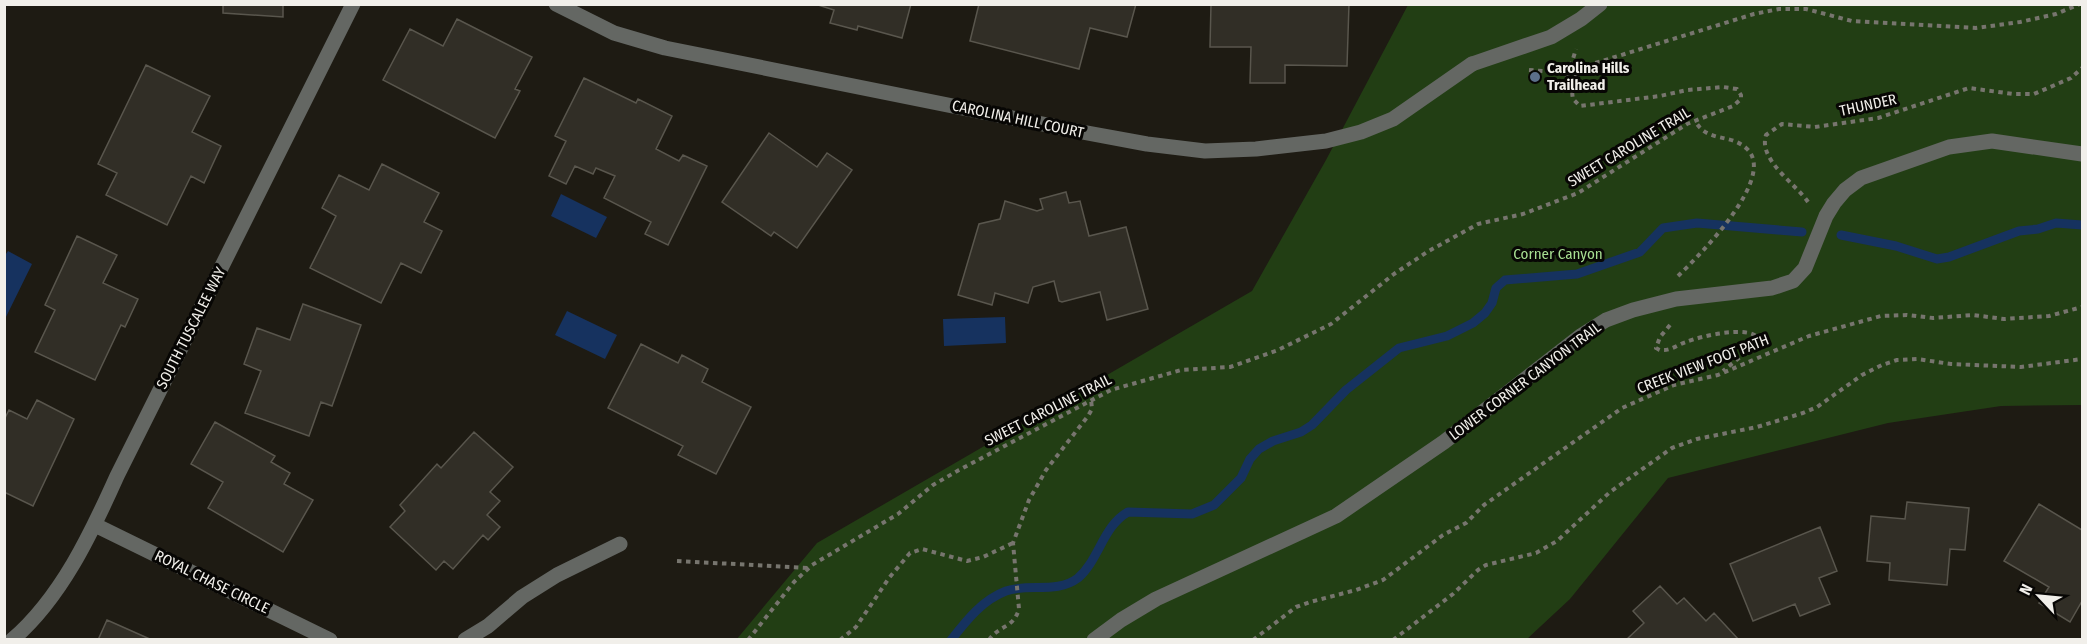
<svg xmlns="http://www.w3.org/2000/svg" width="2087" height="644" font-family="'Fira Sans Condensed',sans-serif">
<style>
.green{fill:#223e14}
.water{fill:#16325f}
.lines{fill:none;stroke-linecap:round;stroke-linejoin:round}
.stream{stroke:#16325f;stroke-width:9}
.building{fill:#312e26;stroke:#59564d;stroke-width:1.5}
.path{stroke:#77756e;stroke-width:4;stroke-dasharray:4.5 4.5;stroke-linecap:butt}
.service{stroke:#646763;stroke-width:15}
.minor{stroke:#646763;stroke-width:15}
.service-dot{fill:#5c6f8a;stroke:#070604;stroke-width:2}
.labels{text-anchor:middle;stroke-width:6;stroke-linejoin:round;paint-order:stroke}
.poi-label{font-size:15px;font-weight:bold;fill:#f1efea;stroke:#070604;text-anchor:start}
.street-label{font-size:15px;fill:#f1efea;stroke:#070604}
.park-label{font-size:15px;fill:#a7de91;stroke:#070604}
</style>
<rect width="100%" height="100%" fill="#1e1b13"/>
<path class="green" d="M1408,5H2082V405L2001,406L1888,423L1668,478L1570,599L1527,639L736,640L817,543L1252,291L1326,160Z"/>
<path class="water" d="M561,194L607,217L596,238L551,216Z
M8,251L32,264L5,319L4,257Z
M567,311L617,335L605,359L555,335Z
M1005,317L1006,343L944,346L943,319Z"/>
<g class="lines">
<path class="stream" d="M1841,235L1896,246L1937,259L1949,257L2019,231L2038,229L2056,223L2082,225
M951,640C966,621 982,600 1006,591C1029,583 1057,594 1078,578C1099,560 1103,526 1128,512L1192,514L1214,505L1241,478L1250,459L1259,449L1273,441L1301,432L1312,425L1346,390L1399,348L1447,336L1473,323L1485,313L1492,303L1496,288L1505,280L1577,274L1640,252L1663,228L1697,223L1802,232"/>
</g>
<path class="building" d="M223,4H283V17L223,13Z
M815,4H911L902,38L858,26L857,30L830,23L834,10Z
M979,4H1136L1127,37L1090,28L1079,69L970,41Z
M1211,4H1349L1347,66L1285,65V83H1250L1251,47H1210Z
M457,19L532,57L515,89L520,91L495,138L383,80L410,29L443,46Z
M146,65L210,96L192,132L221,146L204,183L191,176L167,225L106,195L117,173L98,164Z
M584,78L636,103L638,99L672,116L656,149L679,161L683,155L707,166L668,245L645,234L651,222L604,198L615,176L596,168L593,174L575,166L566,184L549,176L566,141L555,136Z
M769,133L817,167L827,153L852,170L797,248L774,232L771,236L722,202Z
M382,164L439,193L424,222L442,231L421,273L401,263L381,303L310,268L336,216L322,208L339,175L369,190Z
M1066,192L1069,203L1080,201L1089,236L1126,227L1148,309L1107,320L1100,292L1062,302L1059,301L1054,281L1033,287L1028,303L995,293L992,305L958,295L979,224L1000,219L1005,201L1037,211L1043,209L1040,199Z
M77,236L117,255L103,283L138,299L125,327L121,325L95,380L35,352L55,310L45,305Z
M303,304L361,325L332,406L321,402L309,436L245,413L261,371L244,364L257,328L290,340Z
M641,344L678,363L682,355L708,369L702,382L751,407L716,474L678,455L683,446L608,408Z
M37,400L74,419L33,506L4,492V420L9,410L27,419Z
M215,422L275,456L271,462L290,473L284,484L313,500L283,552L208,508L223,482L191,464Z
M474,432L513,467L490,492L500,501L487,515L500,527L488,540L483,535L453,569L444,561L436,570L390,527L405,511L400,505L437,464L441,468Z
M1907,502L1969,508L1965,550L1950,549L1947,585L1889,580L1890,563L1867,561L1871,516L1905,519Z
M2039,504L2082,530V601L2070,622L2039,603L2049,587L2004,561Z
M1820,527L1837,571L1819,578L1830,604L1800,616L1795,604L1753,621L1730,564Z
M1660,586L1677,604L1684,598L1706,621L1714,613L1739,640H1626L1644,623L1633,611Z
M107,620L152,640H98Z"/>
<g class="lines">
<path class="path" d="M1529,70L1557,72L1575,77
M1568,75L1576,49
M1808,202C1795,183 1758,160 1766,135L1782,124L1815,127L1878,118L1969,88L2013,94H2034L2071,78L2082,68
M1678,276C1699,256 1779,176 1746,148C1729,133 1708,143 1695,121
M1670,325L1660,337L1656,348C1660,350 1659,351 1664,350C1672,350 1679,344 1686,342C1701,336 1748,325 1758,338L1755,345L1723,371
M677,561L809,568
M748,640L794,582L812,565L898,514L933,485L959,470L1111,390L1181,370L1230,367L1278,350L1331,324L1394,274L1427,252L1478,224L1523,214L1578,193L1687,124L1733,106L1741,99V95L1737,89L1723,87L1687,90L1660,96L1580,106L1573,99C1570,85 1576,71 1589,65L1754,14L1779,9H1806L1852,21L1976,28L2020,22L2056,14L2080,4
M840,640L856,627L889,578L910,553L922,549L967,561L983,557L1013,543
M989,640C999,625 1013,629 1019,609L1013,543L1029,500L1046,470L1088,416L1092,409L1091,399
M1253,640L1296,607L1310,602L1356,590L1383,580L1443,535L1466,523L1484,505L1622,408L1674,385L1718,375L1809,336L1881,316L1907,315L1933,318L1973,315L2004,319L2049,316L2082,307
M1393,640L1453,594L1478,570L1486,565L1536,553L1557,541L1610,492L1672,448L1697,439L1757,427L1803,413L1817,407L1862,375L1882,365L1897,360L1917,359L1951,364L2021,367L2082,359"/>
<path class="service" d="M1472,64L1551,37L1581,19L1600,4
M1094,640L1121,620L1156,599L1336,516L1444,442L1582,335L1606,320L1633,310L1676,299L1772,288L1793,281L1805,268L1826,216L1834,203L1845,190L1861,178L1949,147L1992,141L2082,154"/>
<path class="minor" d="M556,4L614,33L665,48L1082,132L1147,144L1205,151L1256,149L1326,141L1361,132L1393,119L1472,64
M95,525L330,640
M12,640C61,598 91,534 117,476L353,4
M465,640L488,626L522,597L557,575L620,544"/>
</g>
<circle class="service-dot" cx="1535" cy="77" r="6"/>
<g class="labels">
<g class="poi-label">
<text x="1547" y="73">Carolina Hills<tspan x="1547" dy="17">Trailhead</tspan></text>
</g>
<g class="street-label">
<text transform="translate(1868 105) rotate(-12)" y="5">THUNDER</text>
<text transform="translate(1018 119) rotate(12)" y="5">CAROLINA HILL COURT</text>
<text transform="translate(1629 147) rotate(-31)" y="5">SWEET CAROLINE TRAIL</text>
<text transform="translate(191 328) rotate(-63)" y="5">SOUTH TUSCALEE WAY</text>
<text transform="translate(1703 364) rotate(-21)" y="5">CREEK VIEW FOOT PATH</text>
<text transform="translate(1525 381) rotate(-37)" y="5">LOWER CORNER CANYON TRAIL</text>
<text transform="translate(1048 410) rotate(-27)" y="5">SWEET CAROLINE TRAIL</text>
<text transform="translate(212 582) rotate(26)" y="5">ROYAL CHASE CIRCLE</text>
</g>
<g class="park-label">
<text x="1558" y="259">Corner Canyon</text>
</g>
</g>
<rect width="2087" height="644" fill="none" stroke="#f1efea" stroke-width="12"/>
<g transform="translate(2039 596) rotate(296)" stroke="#070604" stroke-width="4.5" paint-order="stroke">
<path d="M0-4.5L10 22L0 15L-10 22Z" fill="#f1efea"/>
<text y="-9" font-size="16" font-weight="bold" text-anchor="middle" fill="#f1efea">N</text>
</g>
</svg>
